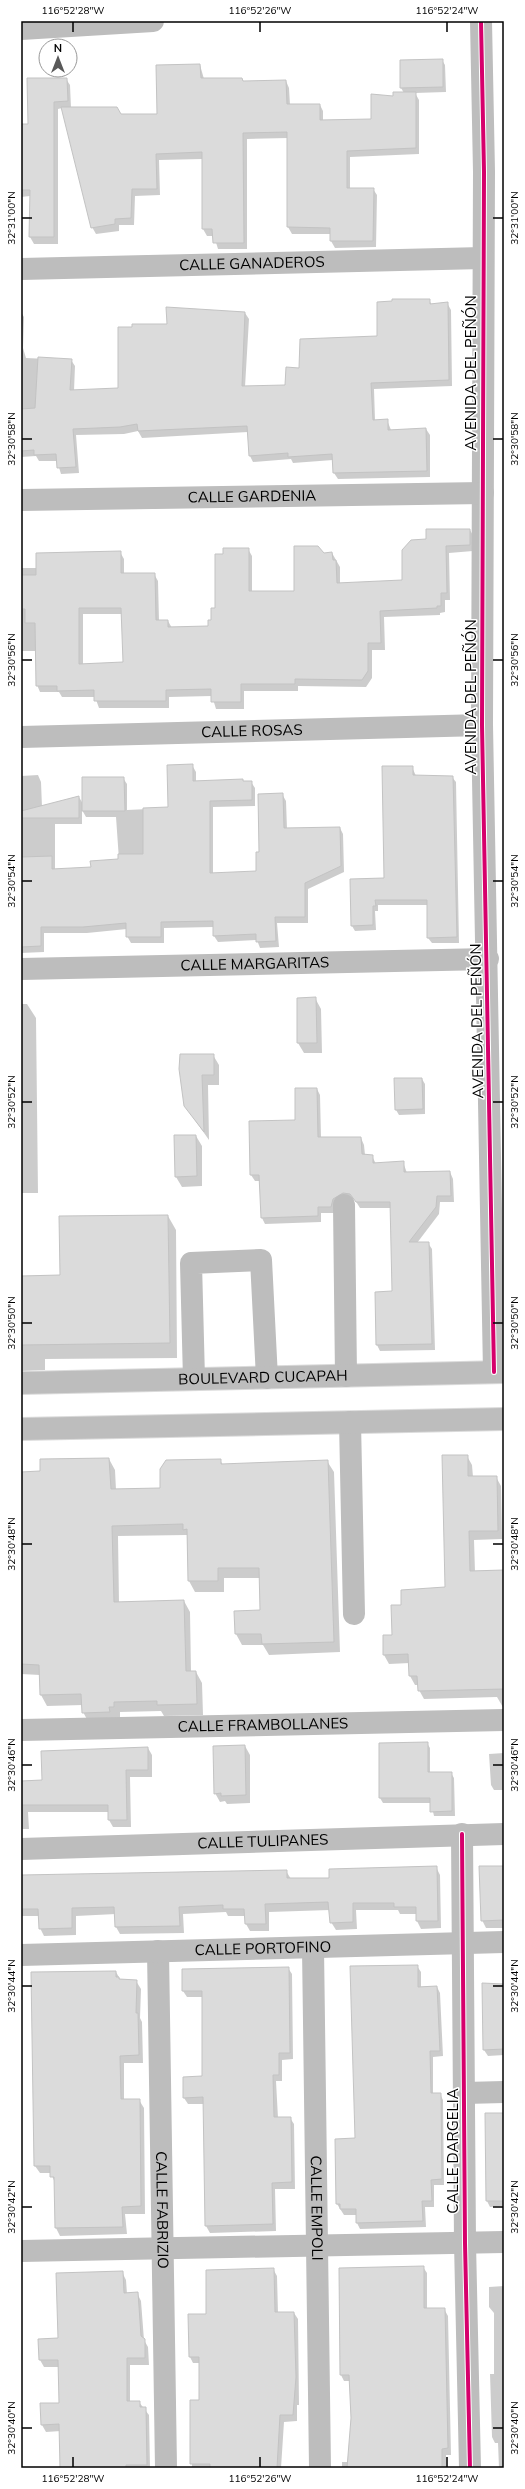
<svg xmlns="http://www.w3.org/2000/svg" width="525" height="2489" font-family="Mulish,sans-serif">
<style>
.shadow{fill:#0003;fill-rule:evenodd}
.building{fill:#dbdbdb;stroke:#c3c3c3;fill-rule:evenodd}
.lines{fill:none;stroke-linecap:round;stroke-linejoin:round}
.major-casing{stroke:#dbdbdb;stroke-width:24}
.minor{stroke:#bdbdbd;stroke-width:22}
.major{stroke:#bdbdbd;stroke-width:22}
.cycleway-casing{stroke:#fff;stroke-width:6}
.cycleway{stroke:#d6006c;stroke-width:4}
.ticks{fill:none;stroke:#000;stroke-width:1.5}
.labels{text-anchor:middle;stroke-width:3;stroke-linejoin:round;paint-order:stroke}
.street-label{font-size:15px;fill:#000;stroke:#fff}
.neatline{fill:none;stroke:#000;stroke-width:1.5}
.ticks-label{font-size:10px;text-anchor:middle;fill:#000}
</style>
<rect width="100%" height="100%" fill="#fff"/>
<path class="shadow" d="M442,60L445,65L446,92L415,93L419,100V154L350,157V189H373L377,195L376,247L335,248L331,241V234H292L288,227V138L247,139V249H218L214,236H207L203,229V159L159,160L160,195L135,196L134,225H119V231L96,234L92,227L62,108L58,109V244H34L30,237V196L21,197V125H29L66,79L70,85L71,108L121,115H158L200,65L204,79H242L244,82L286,81L289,88L290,105H320L323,111V121L372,120L394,97L404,93L401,88V61Z
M429,300L432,305L447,303L451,310L452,386L374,389L375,420H387L391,430L426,429L430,435V477L338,479L334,473L333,460L293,463L291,459L253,462L250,456L248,432L142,438L138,431L124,434L76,435L79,473L61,474L57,461H39L36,456L21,457V312L24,317L23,348L26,358L71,360L75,366L74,391L119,389L168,325L245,313L249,319L245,387L286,386L300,369L378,337Z
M470,530L474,537L473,551L449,553L450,600H445V612L440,613V615L384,617L385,650H372V678L366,687L298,686V691H244V709H216L212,696L169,697V708H99L95,697H62L59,692H40L37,685L36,651H21V568H37L120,552L124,559V574H154L158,581L159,621H168L172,628L209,627L216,609L224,555L248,549L252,556V592H295L323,554L332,553L340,567V584L404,581L427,540ZM83,614H122L124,663L83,664Z
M192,765L196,772V782L243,780L244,782H251L255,788V806L213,807V874L257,872L260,853L282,794L286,801L287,829L340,828L343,834L344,872L308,889V923H277L279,947L260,948L257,940L218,942L214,936V927L164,928V943H131L127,936V929L87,933H44V952L21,953V776L38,775L41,782L42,807L79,797L83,804L123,778L127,784V810L169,808ZM82,810L86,817H116L119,860L92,868L55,870V824H82Z
M412,767L416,776L452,777L456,782L459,943H432L428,938V905H378V911H375L376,930L355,931L352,926L351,880L385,879Z
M315,998L321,1009L322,1053H304L298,1043Z
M21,1004H27L36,1018L38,1193H21Z
M213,1055L219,1065V1085H208L209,1140L185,1106L180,1069Z
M422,1079L425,1084V1114L399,1115L396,1110Z
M317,1089L320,1095L321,1138H361L364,1145L365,1155L372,1156L376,1164L403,1162L407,1173L450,1172L453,1179L454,1202H440L439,1214L417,1243H428L432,1249L435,1350L380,1351L377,1345L376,1293L393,1292L391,1208H360L355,1200L347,1198L334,1213H321V1222L265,1224L262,1218L260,1181H255L251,1175L296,1121Z
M196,1136L202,1146V1186L182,1187L176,1177Z
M168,1216L176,1230L177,1358L45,1359V1370L21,1371V1277L61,1276Z
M467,1456L472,1465L473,1477H496L501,1486L502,1539L474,1540L475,1572L504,1571V1709L497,1697L424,1699L419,1690V1685H415L410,1676V1663L389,1664L384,1655V1636H393L402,1606L446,1588Z
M109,1459L115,1470L116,1490L161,1489L220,1460L223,1465L327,1461L334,1472L340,1652L269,1655L263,1645H242L236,1634L262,1611L260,1578H224V1592H195L189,1581L187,1535L118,1536L119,1603L184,1601L190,1612L191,1672H196L202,1683L203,1715L164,1716L161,1711L120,1712V1717L89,1723L83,1712V1705L47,1706L41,1695L40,1675L21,1674V1473L41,1472Z
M427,1743L430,1748V1773H451L454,1778L455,1816H434L431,1803H383L380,1798Z
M245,1746L250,1755V1803L227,1804L225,1801L220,1802L215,1793Z
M148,1748L152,1755V1777H130L131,1827H113L109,1820V1812H28L29,1829H21V1782L43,1781Z
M504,1753V1790H494L491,1785L489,1754Z
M436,1867L440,1875L441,1928L421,1929L417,1921V1914H400L398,1910H356L357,1929L336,1930L331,1922L330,1910L269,1912V1931H250L246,1924V1916H228L226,1912L183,1914L184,1933L120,1934L116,1927V1914L76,1916V1935L44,1936L40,1928L39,1916H21V1876L286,1871L291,1879H330Z
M504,1867V1928H486L482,1920Z
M417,1966L421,1972V1988L437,1987L440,1993L443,2056L433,2057V2094H440L443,2100L444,2185H434V2207H425L426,2227L360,2229L357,2223V2215H344L337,2204L356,2139Z
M288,1968L292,1974L293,2059L282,2060V2081H276L278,2118H290L294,2124L295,2189H275L276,2231L210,2233L206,2226L204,2104H188L184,2098L203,2077V1997H187L183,1991Z
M116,1972L120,1979L136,1981L141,1989L140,2018L142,2022L143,2063H124V2100H139L144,2108L145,2214H125L127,2234L60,2236L56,2228L55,2183L51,2173H40L35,2166Z
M483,1984H504V2055L488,2056L484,2050Z
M504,2114V2206L490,2207L487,2201Z
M423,2267L427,2273V2309H444L448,2316L451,2455H446V2468H342V2462H349L352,2418L350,2381H344L341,2375Z
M273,2269L277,2276L278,2313H294L298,2319L299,2405H297V2421L284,2422L281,2468H192L191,2401H200V2363H193L190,2357L189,2315H207Z
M122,2272L126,2280L127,2294L137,2293L141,2301L144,2340L148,2347L149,2365H130V2402H139L149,2415L150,2468H61V2431L46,2432L42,2425L60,2404L59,2367H44L40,2360Z
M504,2286V2468H499L498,2443H495L492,2437L490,2374H494V2313L489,2307V2287Z"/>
<path class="building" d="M443,59V87L400,88V60Z
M200,64L201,78H242L243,81L286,80L287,104H320V120L371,119V94L393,96V92H416V148L347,151V188H374L373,241H330V228L287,227V132L243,133L244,243H213L212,229H202V152L156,154L157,189H132L131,218L115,219V224L91,228L61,107H117L121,114H157L156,65Z
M27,78H67L68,101L54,102V237H29L30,190H21V124H28Z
M392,299H430V304L448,302L449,380L371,383L373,420L388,419V430L426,428L427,471L333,473L332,454L288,457V453L249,456L247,426L138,431L137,424L120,427L73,429L76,467L57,468L56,454L34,455V450L21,451V409L35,408L38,357L72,359L70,390L118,388V327H132V324H167L166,307L245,312L242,386L285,385L286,367L299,368L300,339L377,336V302L392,301Z
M426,529H470V545L446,546L447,593H441V606H437V608L380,611L381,643H368V671L362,680L295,679V684H241V702H211V689L166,690V701H94V690L57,691V686H36L35,623H25V609H21V575H36V553L121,551V573H155L156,620H168V627L208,626V620H211V608H215V554H223V548H249V591H294V546H318L324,553L332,552L333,560H336L337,583L402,580V550L411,540L426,539ZM79,608H121L123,662L79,664Z
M193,764V781L243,779V781H252V800L210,801V873L256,871V852H259L258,794L283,793L284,828L340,827L341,866L305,883V917H275L276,941L256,942V934L213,936V921L161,922V937H126V923L83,927H41V946L21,947V857L52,856V869L91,867L90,861L118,859V854H143V808L168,807L167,765Z
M382,766H413V775L453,776L457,937L427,938V900H375L376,906H373V925L351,926L350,879L384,878Z
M82,777H124L125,811H82Z
M79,796V818H21V811Z
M316,997L317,1043H297V998Z
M180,1054H214V1075H202L204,1132L184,1106L179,1069Z
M394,1078H422L423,1109L395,1110Z
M295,1088H317L318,1137H361L362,1154L373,1155V1163L404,1161V1172L450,1171L451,1196H437L436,1207L409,1242H429L432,1344L376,1345L375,1292L392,1291L390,1202H356L350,1194L343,1193L333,1199L331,1207H318V1216L261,1218L259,1175H250L249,1121L295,1120Z
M174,1135H196L197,1176L175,1177Z
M168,1215L170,1343L21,1345V1276L60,1275L59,1216Z
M442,1455H468V1476H497L498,1531H469L470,1571L504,1570V1689L418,1691L417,1676H409L408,1654L383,1655V1635H392L391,1605H401V1590L445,1587Z
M109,1458L111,1489L160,1488V1469L166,1460L221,1459V1464L328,1460L334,1642L262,1644L261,1634H235L234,1611L260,1610L259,1568H218V1581H188L187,1529L183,1530V1524L112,1526L114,1602L184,1600L186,1671H196L197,1704L157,1705V1701L114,1702V1707H109L110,1712L82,1713L81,1694L40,1695L39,1665L21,1664V1472L40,1471V1459Z
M428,1742V1772H452V1811L430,1812V1798H379V1743Z
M245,1745L246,1795L221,1796V1793L214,1794L213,1746Z
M148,1747V1770H126L127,1820H108V1805H21V1781L42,1780L41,1751Z
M437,1866L438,1921H416V1907H394V1903H353V1922L330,1923L328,1902L265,1904L266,1924H245L244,1909H223V1905L179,1907L180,1926L115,1927L114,1907L72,1908V1928L39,1929L38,1909H21V1875L287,1870V1878H329V1869Z
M479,1866H504V1920L481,1921Z
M418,1965V1987L437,1986L440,2051H430L431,2093H441L442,2179L431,2180L432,2201H422L423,2221L356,2223V2209H340V2204H336L335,2139L355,2138L350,1966Z
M289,1967L290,2053H279V2075H273L274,2117H291L292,2182L272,2183L273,2224L205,2226L203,2097L183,2098V2077L202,2076V1991H182V1969Z
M116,1971V1977H119V1979L137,1980L136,2013H138L139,2055L120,2056L121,2099H140L141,2206L122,2207L123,2227L55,2228L54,2177H50V2166H34L31,1972Z
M482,1983L504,1984V2049L483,2050Z
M485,2113H504V2201H486Z
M424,2266V2308H445L448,2448L442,2449V2468H347L351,2418L349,2375H340L339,2268Z
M274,2268L275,2312H294L296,2377L293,2415H280L277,2468H210V2464H190V2400H199V2357H189L188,2314H206V2270Z
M123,2271L124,2293L138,2292L141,2336L145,2339V2358H127V2401H140V2407H146L147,2465H126V2468H60L59,2424L41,2425L40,2403H59L58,2360H39L38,2339L58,2338L56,2273Z"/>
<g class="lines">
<defs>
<g id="major">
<path id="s10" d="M21,1383L504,1372"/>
<path d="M21,1429L504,1419"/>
</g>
</defs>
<use href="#major" class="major-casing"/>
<g class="minor">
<path d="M481,21L484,172L482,725L494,1372"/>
<path d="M21,29L153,21"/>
<path id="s1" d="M21,269L483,258"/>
<path id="s2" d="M21,500L483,493"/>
<path id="s3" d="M21,737L482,725"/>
<path id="s4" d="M21,969L488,959"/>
<path d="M344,1205L346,1376"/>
<path d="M194,1379L191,1263L261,1260L267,1378"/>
<path d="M350,1422L354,1614"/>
<path id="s5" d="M21,1730L504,1720"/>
<path d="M462,1834L465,2243L470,2468"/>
<path id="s6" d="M21,1849L504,1834"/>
<path id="s7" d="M313,1948L320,2468"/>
<path id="s8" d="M158,1951L166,2468"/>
<path id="s9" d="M21,1955L504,1942"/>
<path d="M465,2093L504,2092"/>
<path d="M21,2251L504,2242"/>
</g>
<use href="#major" class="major"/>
<defs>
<path id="cycleway" d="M481,21L484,172L482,725L494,1372
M462,1834L465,2243L470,2468"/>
</defs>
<use href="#cycleway" class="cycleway-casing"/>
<use href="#cycleway" class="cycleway"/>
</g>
<path class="ticks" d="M73,22V32M260,22V32M447,22V32M22,218H32M493,218H503M22,439H32M493,439H503M22,660H32M493,660H503M22,881H32M493,881H503M22,1102H32M493,1102H503M22,1323H32M493,1323H503M22,1544H32M493,1544H503M22,1765H32M493,1765H503M22,1986H32M493,1986H503M22,2207H32M493,2207H503M22,2428H32M493,2428H503M73,2457V2467M260,2457V2467M447,2457V2467"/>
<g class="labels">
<g class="street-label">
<text dy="5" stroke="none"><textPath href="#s1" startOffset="231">CALLE GANADEROS</textPath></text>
<text transform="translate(471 373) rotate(-90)" y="5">AVENIDA DEL PEÑÓN</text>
<text dy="5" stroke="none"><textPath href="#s2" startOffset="231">CALLE GARDENIA</textPath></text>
<text transform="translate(471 697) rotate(-90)" y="5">AVENIDA DEL PEÑÓN</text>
<text dy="5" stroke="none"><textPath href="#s3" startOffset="231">CALLE ROSAS</textPath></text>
<text dy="5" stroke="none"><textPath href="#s4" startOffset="234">CALLE MARGARITAS</textPath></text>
<text transform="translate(477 1021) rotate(-91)" y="5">AVENIDA DEL PEÑÓN</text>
<text dy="5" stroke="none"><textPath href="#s10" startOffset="242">BOULEVARD CUCAPAH</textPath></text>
<text dy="5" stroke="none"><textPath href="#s5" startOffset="242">CALLE FRAMBOLLANES</textPath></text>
<text dy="5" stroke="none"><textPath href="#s6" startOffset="242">CALLE TULIPANES</textPath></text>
<text dy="5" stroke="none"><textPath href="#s9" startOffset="242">CALLE PORTOFINO</textPath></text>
<text transform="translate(453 2151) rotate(-90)" y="5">CALLE DARGELIA</text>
<text dy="5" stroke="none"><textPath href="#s7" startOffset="260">CALLE EMPOLI</textPath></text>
<text dy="5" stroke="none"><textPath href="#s8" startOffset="259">CALLE FABRIZIO</textPath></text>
</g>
</g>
<rect width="525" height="2489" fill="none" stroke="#ffffff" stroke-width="44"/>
<g transform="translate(58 58)"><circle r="19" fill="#ffffff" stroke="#999999"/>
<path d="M0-3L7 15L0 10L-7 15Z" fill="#595959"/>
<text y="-6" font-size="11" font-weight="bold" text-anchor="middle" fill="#000000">N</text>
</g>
<rect x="22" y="22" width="481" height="2445" class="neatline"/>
<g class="ticks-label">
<text x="73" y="14">116°52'28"W</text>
<text x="260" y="14">116°52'26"W</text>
<text x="447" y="14">116°52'24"W</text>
<text transform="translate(11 218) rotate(-90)" y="4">32°31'00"N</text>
<text transform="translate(514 218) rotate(-90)" y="4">32°31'00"N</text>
<text transform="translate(11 439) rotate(-90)" y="4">32°30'58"N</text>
<text transform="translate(514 439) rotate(-90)" y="4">32°30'58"N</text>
<text transform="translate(11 660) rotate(-90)" y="4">32°30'56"N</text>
<text transform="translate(514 660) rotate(-90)" y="4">32°30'56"N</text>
<text transform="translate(11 881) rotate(-90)" y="4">32°30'54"N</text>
<text transform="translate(514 881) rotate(-90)" y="4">32°30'54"N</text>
<text transform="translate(11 1102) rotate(-90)" y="4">32°30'52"N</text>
<text transform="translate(514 1102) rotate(-90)" y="4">32°30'52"N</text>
<text transform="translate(11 1323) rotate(-90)" y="4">32°30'50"N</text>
<text transform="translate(514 1323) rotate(-90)" y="4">32°30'50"N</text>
<text transform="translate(11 1544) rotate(-90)" y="4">32°30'48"N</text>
<text transform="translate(514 1544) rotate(-90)" y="4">32°30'48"N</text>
<text transform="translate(11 1765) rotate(-90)" y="4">32°30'46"N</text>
<text transform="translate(514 1765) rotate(-90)" y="4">32°30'46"N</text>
<text transform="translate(11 1986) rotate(-90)" y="4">32°30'44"N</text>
<text transform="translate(514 1986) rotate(-90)" y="4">32°30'44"N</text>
<text transform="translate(11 2207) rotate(-90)" y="4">32°30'42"N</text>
<text transform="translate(514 2207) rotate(-90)" y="4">32°30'42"N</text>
<text transform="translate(11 2428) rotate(-90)" y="4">32°30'40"N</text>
<text transform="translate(514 2428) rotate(-90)" y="4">32°30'40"N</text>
<text x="73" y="2482">116°52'28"W</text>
<text x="260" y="2482">116°52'26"W</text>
<text x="447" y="2482">116°52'24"W</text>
</g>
</svg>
